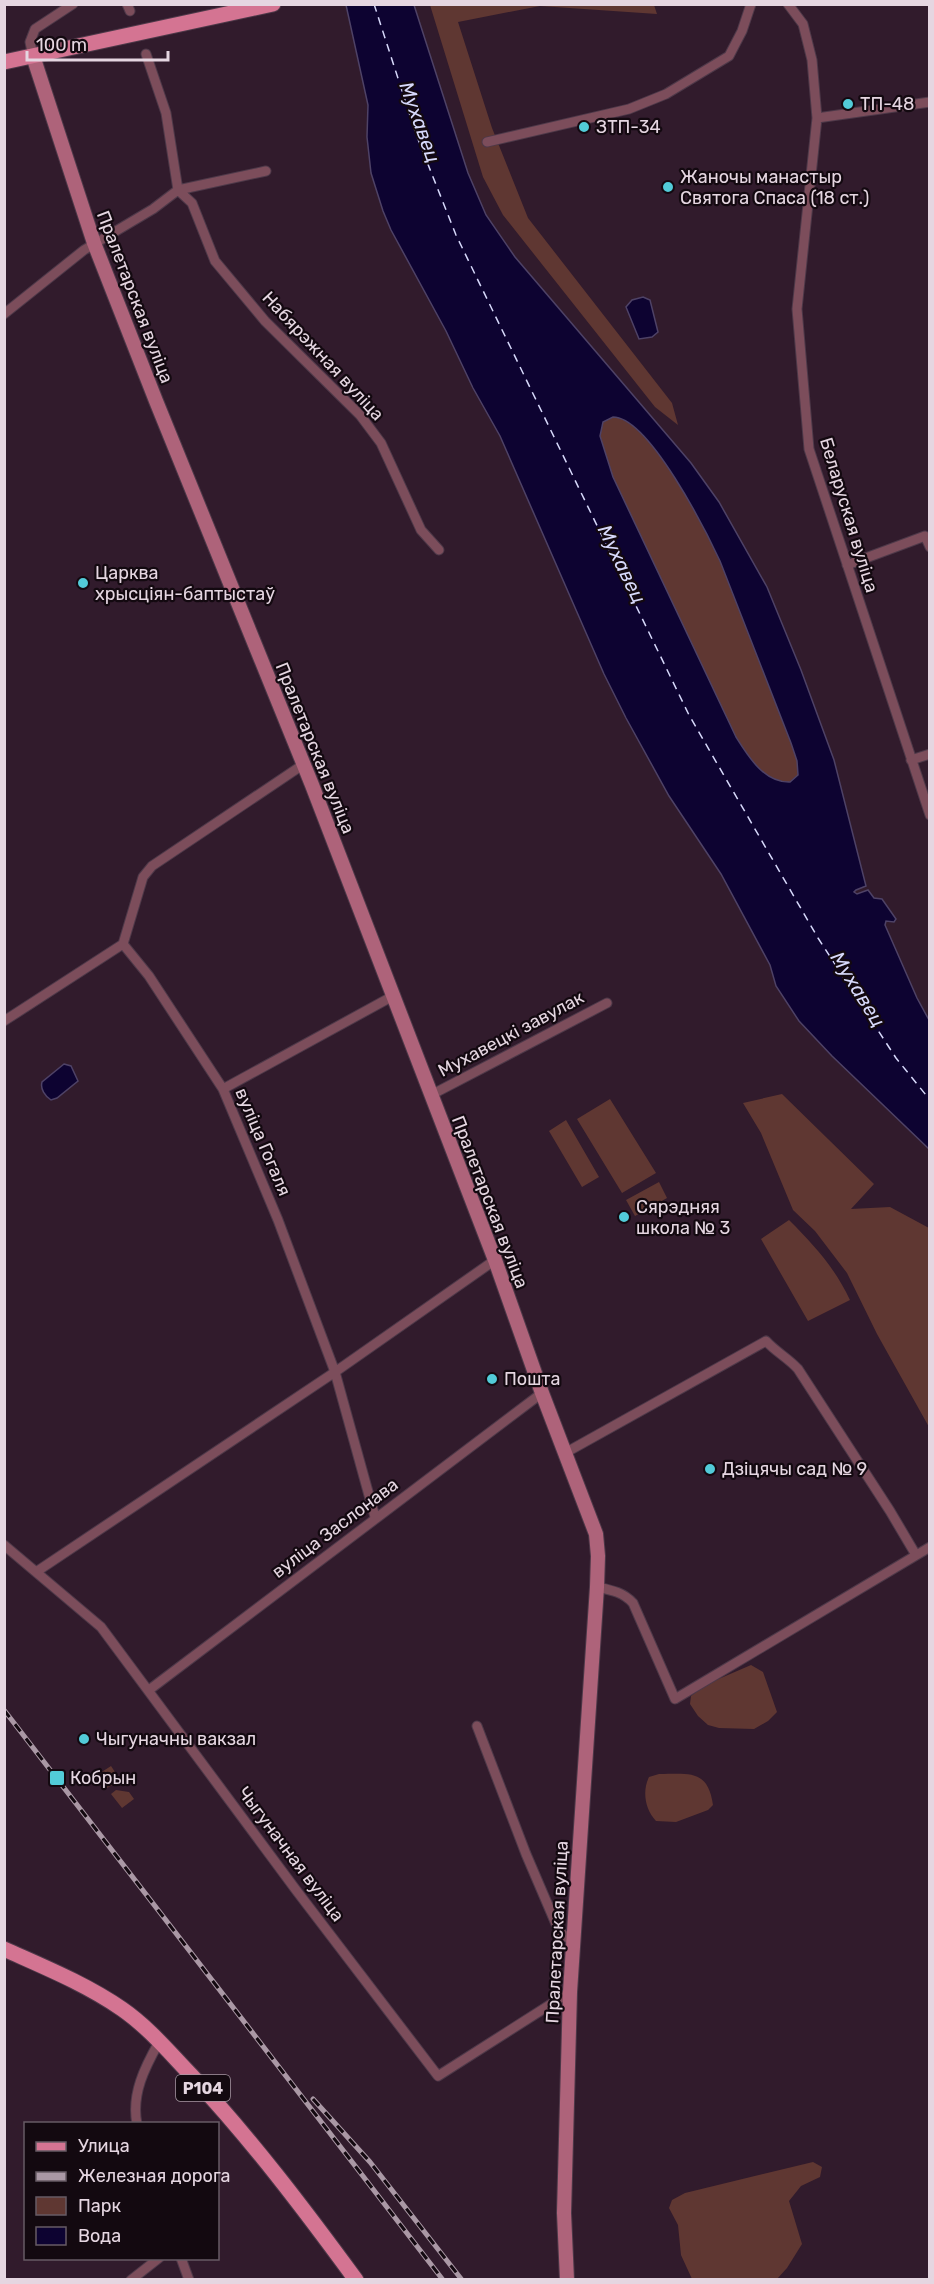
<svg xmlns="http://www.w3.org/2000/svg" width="934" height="2284" font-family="Rubik,sans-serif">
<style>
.green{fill:#5f3732}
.water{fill:#0d0331;stroke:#4e4266;stroke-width:1.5;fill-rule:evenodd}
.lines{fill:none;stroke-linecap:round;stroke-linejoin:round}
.ferry{stroke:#d7d9fb;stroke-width:1.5;stroke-dasharray:8 6;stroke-linecap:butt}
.street-casing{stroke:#4e3949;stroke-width:11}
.secondary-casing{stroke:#4e3949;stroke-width:16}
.primary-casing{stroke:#4e3949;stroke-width:17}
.street{stroke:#7c4d5b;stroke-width:9}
.secondary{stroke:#ae637a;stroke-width:14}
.primary{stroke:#d47492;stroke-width:15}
.rail-casing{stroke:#aa98a5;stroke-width:5}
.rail{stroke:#130910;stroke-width:3;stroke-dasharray:9;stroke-linecap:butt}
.poi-dot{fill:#52cbd8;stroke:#130910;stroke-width:2}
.labels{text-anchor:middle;stroke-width:4.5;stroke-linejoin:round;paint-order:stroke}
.shield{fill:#130910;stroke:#a698a2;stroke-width:1.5}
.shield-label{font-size:16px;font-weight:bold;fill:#e5d6e1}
.poi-label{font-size:18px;fill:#e5d6e1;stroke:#130910;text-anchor:start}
.street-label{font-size:18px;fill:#e5d6e1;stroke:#130910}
.water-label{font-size:20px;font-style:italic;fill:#d7d9fb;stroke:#130910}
</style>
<rect width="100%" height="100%" fill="#311b2c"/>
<path class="green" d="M430,5H654L657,14L540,6L458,22L492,128L528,218L672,403L678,425L655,407L503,215L483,177Z
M613,416C649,417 706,531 720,561L791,743L797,761L798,775L789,782C764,783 748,756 736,737L613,477L600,436L603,422Z
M782,1094L874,1184L851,1209L890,1207L929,1228V1427L877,1334L847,1273L815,1231L793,1210L761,1133L743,1103Z
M610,1099L656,1173L622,1193L577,1119Z
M566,1120L599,1177L582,1187L549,1131Z
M659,1182L667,1198L635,1216L626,1200Z
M789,1220C814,1245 835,1268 850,1300L808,1321L761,1239Z
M751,1665L763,1672L777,1712L768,1721L754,1729L719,1728L708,1725L698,1716L690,1704L691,1696L707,1684Z
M111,1766L115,1772L114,1784L107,1788L97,1775Z
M659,1774C689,1774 708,1769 713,1805L708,1810L676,1822L656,1821C645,1810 642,1791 649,1777Z
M116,1790L129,1792L134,1799L122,1808L111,1794Z
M813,2162L822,2167L820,2177L801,2186L789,2201L802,2244L787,2268L777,2279H692L681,2255L678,2225L669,2208L672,2200L685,2193Z"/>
<path class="water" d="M346,5H414L468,173L486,215L515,257L691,463L719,502L767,587L801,670L834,760L866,886L856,890L854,892L857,894L868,890L874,898L882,899L896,919L894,922L886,921L885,925L917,998L929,1020V1149L832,1056L799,1021L776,986L770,965L721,874L669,796L626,718L604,674L500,436L473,388L446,331L391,230L383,211L371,173L367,137L368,105ZM613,417C649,417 706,531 720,561L791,743L797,761L798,775L790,782C764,783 748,756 736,737L613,477L600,436L603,422Z
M643,297L650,300L658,332L652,337L639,339L626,307L632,300Z
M64,1064L71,1066L78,1081L57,1098L51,1100C45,1096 40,1089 42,1082Z"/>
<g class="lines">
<path class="ferry" d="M374,4L416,134L456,235L689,715L818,938L896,1058L930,1100"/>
<defs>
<path id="street" d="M127,4L130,11
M788,4L803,24L812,60L817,118L797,309L809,449L930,815
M146,54L166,113L178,190
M33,56L30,42L35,29L73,4
M817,118L930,102
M487,142L629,109L666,94L729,56L742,31L751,4
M178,190L192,203L215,261L265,321L360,415L381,443L421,530L439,550
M4,314L84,250L153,209L178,190L266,171
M847,565L925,536L930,547
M911,760L930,754
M123,944L149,976L223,1089L278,1220L335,1372L375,1517
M4,1021L123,944L143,877L152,866L304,764
M223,1089L393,996
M431,1095L607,1003
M565,1453L766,1341C776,1352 788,1358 798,1369L890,1511L916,1555
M4,1545L101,1627L296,1890L438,2076L570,1992
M36,1572L335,1372L495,1260
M597,1587C611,1590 623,1592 633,1603L675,1699L930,1547
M149,1690L542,1393
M477,1726L526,1854L559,1931L573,1942
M137,2124C131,2094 145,2067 159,2042
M181,2258L189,2280
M131,2280L159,2258"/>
<path id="secondary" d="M33,56L94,243L156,401L312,785L495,1260L542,1393L596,1534L598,1556L597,1587L570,1992L564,2213L567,2280"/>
<path id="primary" d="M4,62L273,4
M4,1949C44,1967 86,1984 122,2009C148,2027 169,2052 191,2075C251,2139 304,2209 356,2280"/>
</defs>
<use href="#street" class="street-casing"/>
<use href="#secondary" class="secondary-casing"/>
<use href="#primary" class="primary-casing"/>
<use href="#street" class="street"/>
<use href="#secondary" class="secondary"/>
<use href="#primary" class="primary"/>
<defs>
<path id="rail" d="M4,1710L443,2280
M313,2099L370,2162L462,2280"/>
</defs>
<use href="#rail" class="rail-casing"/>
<use href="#rail" class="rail"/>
</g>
<g class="poi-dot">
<circle cx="848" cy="104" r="6"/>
<circle cx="584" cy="127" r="6"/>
<circle cx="668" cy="187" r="6"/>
<circle cx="83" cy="583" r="6"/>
<circle cx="624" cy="1217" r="6"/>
<circle cx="492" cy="1379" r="6"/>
<circle cx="710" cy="1469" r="6"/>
<circle cx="84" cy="1739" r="6"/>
<rect x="49" y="1770" width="16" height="16" rx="3"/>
</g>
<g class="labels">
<rect class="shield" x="176" y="2075" width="54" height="26" rx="4.5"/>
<g class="shield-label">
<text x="203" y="2094">Р104</text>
</g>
<g class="poi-label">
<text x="860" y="110">ТП-48</text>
<text x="596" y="133">ЗТП-34</text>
<text x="680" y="183">Жаночы манастыр<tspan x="680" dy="21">Святога Спаса (18 ст.)</tspan></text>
<text x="95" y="579">Царква<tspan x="95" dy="21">хрысціян-баптыстаў</tspan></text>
<text x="636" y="1213">Сярэдняя<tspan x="636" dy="21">школа № 3</tspan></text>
<text x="504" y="1385">Пошта</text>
<text x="722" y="1475">Дзіцячы сад № 9</text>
<text x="96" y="1745">Чыгуначны вакзал</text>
<text x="70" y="1784">Кобрын</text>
</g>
<g class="street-label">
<text transform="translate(135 297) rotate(69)" y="6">Пралетарская вуліца</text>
<text transform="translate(323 356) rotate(47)" y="6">Набярэжная вуліца</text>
<text transform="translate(849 515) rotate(73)" y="6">Беларуская вуліца</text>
<text transform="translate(315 748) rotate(68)" y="6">Пралетарская вуліца</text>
<text transform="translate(511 1034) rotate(-28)" y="6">Мухавецкі завулак</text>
<text transform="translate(263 1142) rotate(67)" y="6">вуліца Гогаля</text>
<text transform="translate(490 1202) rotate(69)" y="6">Пралетарская вуліца</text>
<text transform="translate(335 1528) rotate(-37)" y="6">вуліца Заслонава</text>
<text transform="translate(291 1854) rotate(53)" y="6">Чыгуначная вуліца</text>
<text transform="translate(557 1932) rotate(-87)" y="6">Пралетарская вуліца</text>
</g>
<g class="water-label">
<text transform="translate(420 122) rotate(70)" y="7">Мухавец</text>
<text transform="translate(622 564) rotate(64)" y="7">Мухавец</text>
<text transform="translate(858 989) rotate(58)" y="7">Мухавец</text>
</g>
</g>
<rect width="934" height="2284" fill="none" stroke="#e5d6e1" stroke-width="12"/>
<rect x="24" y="2122" width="195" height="138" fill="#130910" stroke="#675b64" stroke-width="1.5"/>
<rect x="36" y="2142" width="30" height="9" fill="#d47492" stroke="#675b64" stroke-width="1.5"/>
<text x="78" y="2152" font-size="18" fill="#e5d6e1">Улица</text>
<rect x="36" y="2172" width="30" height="9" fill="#aa98a5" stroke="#675b64" stroke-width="1.5"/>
<text x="78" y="2182" font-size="18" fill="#e5d6e1">Железная дорога</text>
<rect x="36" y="2197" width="30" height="18" fill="#5f3732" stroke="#675b64" stroke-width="1.5"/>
<text x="78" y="2212" font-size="18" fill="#e5d6e1">Парк</text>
<rect x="36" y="2227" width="30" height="18" fill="#0d0331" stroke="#675b64" stroke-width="1.5"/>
<text x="78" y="2242" font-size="18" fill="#e5d6e1">Вода</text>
<path d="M27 51v9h141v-9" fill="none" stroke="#e5d6e1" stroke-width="3"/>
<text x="36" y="51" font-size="18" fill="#e5d6e1" stroke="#130910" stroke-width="4.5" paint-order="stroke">100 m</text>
</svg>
